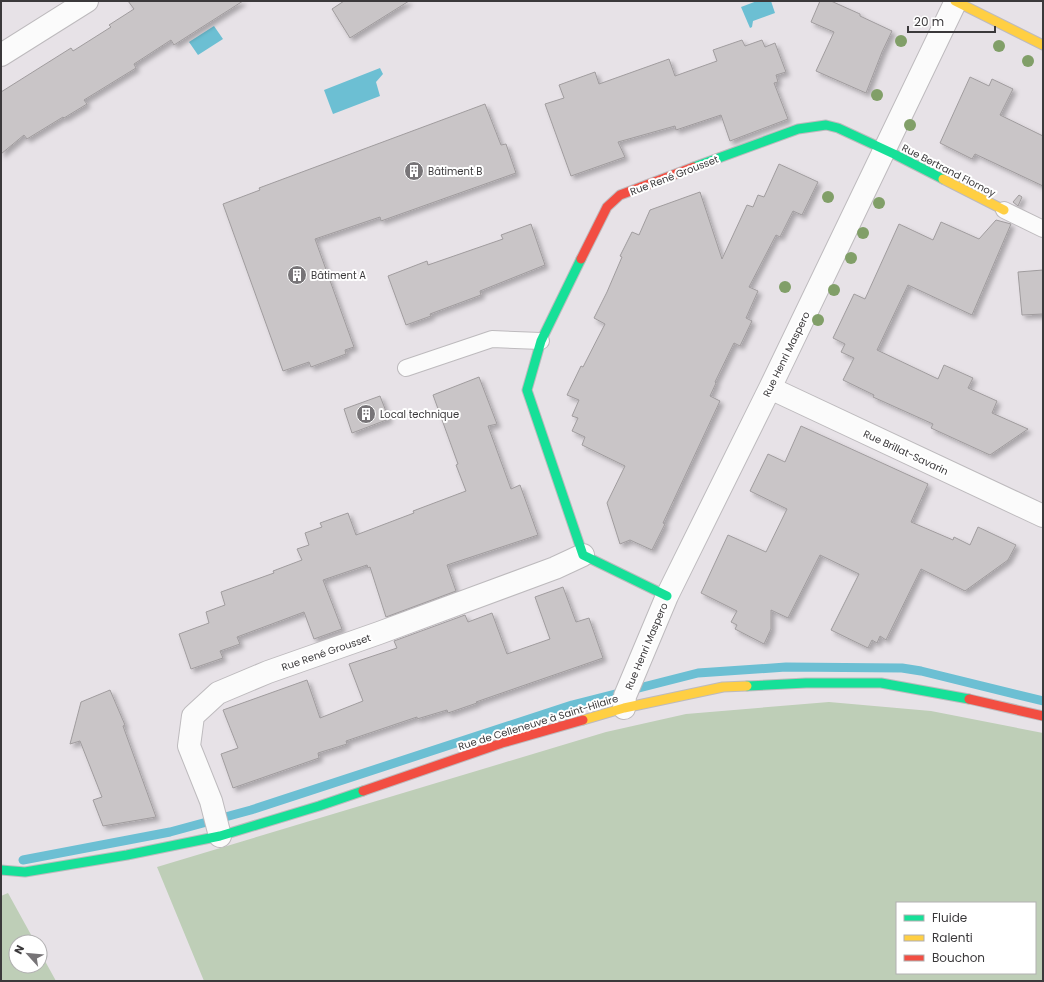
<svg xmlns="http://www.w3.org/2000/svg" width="1044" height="982" font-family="Poppins,sans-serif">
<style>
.green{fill:#beceb7;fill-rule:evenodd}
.water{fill:#6cbfd3}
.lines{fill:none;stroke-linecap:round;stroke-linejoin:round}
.stream{stroke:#6cbfd3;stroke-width:9}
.building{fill:#c9c5c7;stroke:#a09c9e;filter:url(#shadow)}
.lane-casing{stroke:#bdbabd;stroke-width:18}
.street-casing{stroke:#bdbabd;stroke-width:24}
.fast-casing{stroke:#bdbabd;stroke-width:11}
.slow-casing{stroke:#bdbabd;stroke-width:11}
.jam-casing{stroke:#bdbabd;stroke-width:11}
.lane{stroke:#fbfbfb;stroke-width:16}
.street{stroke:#fbfbfb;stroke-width:22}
.fast{stroke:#16e098;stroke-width:9}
.slow{stroke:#ffcf43;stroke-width:9}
.jam{stroke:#f24e42;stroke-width:9}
.tree{fill:#819f68}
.labels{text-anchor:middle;stroke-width:4;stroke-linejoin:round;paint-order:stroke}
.street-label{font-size:10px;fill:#3b393b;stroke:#fff}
.poi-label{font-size:10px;fill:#3b393b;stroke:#fff;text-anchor:start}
</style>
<defs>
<filter id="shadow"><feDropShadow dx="3.5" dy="3.5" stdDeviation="2" flood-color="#0004"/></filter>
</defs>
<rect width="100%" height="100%" fill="#e7e2e7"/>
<path class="green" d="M829,702L931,711L1043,733V981H204L157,867L606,732L686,714ZM897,903H1035V973H897Z
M8,893L35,942H16V966H40V952L56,981H1V896Z"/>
<path class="water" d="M757,1H771L775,13L753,21L752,27L750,28L741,7Z
M214,26L223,39L198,55L189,42Z
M380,68L383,74L376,82L380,96L333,114L324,90Z"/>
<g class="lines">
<path class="stream" d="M23,860L170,832L251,810L572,705L698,673L786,667L902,668L921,671L1043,701"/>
</g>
<path class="building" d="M128,1H243L174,45L171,40L134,64L136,68L84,100L87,104L64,118L63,117L27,139L24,135L1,154V92L71,48L73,51L111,27L109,25L134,9Z
M344,1H409L350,38L332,9Z
M820,1H831L860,14V16L892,31L882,52L866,93L816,71L834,32L811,22Z
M742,40L745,46L762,40L765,47L775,43L786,72L776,75L778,82L774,83L788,119L730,141L721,115L676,130L675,126L618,142L625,157L571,176L545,104L564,98L559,85L595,72L599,84L669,59L675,76L717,61L713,50Z
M970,77L989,86L992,79L1013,89L1000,115L1043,136V186L975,154L972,159L940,143Z
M485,104L501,145L506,144L516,173L381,221L380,217L315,239L354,347L345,350L346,354L311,367L309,362L283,371L223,204L260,190L259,188Z
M779,164L818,182L802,215L793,211L780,237L776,235L749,287L758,291L746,318L752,321L740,346L734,343L715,382L716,383L710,396L720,401L663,523L665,524L652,550L630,540L620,544L607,503L625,466L582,445L585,437L572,431L578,418L572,416L579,400L567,395L581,366L583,367L605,324L594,318L607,292L622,257L620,256L632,232L639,235L650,210L700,192L722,259L747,205L753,207L758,195L764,197Z
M1019,195L1022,197L1018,206L1013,202Z
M996,220L1011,224L972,315L908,285L877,350L938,379L944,365L973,378L968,388L997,401L992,413L1028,429L990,455L931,428L933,424L873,397L874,395L843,380L854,358L841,352L845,344L833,338L854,294L865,299L899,224L933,240L941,222L979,239Z
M531,224L545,265L480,291L481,295L430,314L431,316L406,325L388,276L427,261L428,265L503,239L501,235Z
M1043,270V314L1022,315L1018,272Z
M479,377L497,424L488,426L511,489L520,485L538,535L447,565L456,591L386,617L370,567L368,568L367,565L323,580L342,629L314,639L304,612L237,637L240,644L220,651L223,658L191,669L179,634L209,623L206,612L225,605L221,592L274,573L273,571L302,560L297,549L309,545L305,533L322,527L320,523L348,513L356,535L414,513L413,511L466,491L456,465L458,464L433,395Z
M380,396L389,419L352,433L344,409Z
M801,426L928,484L911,522L953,540L954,537L970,545L978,527L1016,545L1008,560L965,591L921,569L886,640L880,636L877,643L872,640L868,648L831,630L859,574L820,555L788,618L771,610V629L764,644L735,629L737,625L731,622L737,611L701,593L728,535L766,552L787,509L750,491L768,454L785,462Z
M563,587L576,622L589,618L603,658L476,702L477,703L448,713L447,710L417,719V717L346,741L347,744L318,753L319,758L233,788L221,754L238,748L223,710L307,680L320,718L363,701L349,664L397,648L394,641L465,615L468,622L492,613L507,654L550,639L535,597Z
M110,690L125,725L123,726L156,817L103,826L93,800L102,797L80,741L70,744L81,702Z"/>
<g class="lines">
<defs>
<path id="lane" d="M1004,210L1043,229
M406,368L492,339L541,341"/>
<path id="street" d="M1,55L87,1
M770,388L1043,516
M624,708L625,696L667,596L770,388L956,1
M220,836L211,801L189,746L193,716L218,693L268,672L379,633L555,568L583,555"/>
<path id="fast" d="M694,167L798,129L826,125L838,128L894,154L943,179
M581,259L541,341L527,390L583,555L667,596
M747,686L806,683H881L969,699
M1,870L25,872L127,855L220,836L319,806L363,791"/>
<path id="slow" d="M955,1L1043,45
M943,179L1004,210
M583,720L624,708L723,687L747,686"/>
<path id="jam" d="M581,259L607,207L620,195L694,167
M969,699L1043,716
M363,791L502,743L583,720"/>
</defs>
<use href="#lane" class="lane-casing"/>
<use href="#street" class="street-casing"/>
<use href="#fast" class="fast-casing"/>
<use href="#slow" class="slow-casing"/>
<use href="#jam" class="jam-casing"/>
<use href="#lane" class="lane"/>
<use href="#street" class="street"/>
<use href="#fast" class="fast"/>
<use href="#slow" class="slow"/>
<use href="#jam" class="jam"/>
</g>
<g class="tree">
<circle cx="901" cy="41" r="6"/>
<circle cx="999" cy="46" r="6"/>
<circle cx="1028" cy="61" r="6"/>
<circle cx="877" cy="95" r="6"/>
<circle cx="910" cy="125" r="6"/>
<circle cx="828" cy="197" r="6"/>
<circle cx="879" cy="203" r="6"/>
<circle cx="863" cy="233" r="6"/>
<circle cx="851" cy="258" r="6"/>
<circle cx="785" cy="287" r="6"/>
<circle cx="834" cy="290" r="6"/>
<circle cx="818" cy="320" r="6"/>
</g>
<defs>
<symbol id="building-disc" viewBox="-11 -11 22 22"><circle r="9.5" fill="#777477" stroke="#fff"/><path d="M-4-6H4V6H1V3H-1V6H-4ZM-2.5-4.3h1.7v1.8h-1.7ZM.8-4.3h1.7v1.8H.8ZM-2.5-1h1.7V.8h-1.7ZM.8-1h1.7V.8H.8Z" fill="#fff"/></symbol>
</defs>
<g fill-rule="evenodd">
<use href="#building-disc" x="403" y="160" width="22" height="22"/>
<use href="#building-disc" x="286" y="264" width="22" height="22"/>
<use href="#building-disc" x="355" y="403" width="22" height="22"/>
</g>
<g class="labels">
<g class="street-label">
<text transform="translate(949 170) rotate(27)" y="4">Rue Bertrand Flornoy</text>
<text transform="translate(674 175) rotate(-21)" y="4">Rue René Grousset</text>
<text transform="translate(786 354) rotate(-64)" y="4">Rue Henri Maspero</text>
<text transform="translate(906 452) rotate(25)" y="4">Rue Brillat-Savarin</text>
<text transform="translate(646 646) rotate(-67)" y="4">Rue Henri Maspero</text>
<text transform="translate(326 652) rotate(-19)" y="4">Rue René Grousset</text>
<text transform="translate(538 722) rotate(-17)" y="4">Rue de Celleneuve à Saint-Hilaire</text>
</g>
<g class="poi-label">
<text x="428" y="175">Bâtiment B</text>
<text x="311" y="279">Bâtiment A</text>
<text x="380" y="418">Local technique</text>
</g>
</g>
<rect width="1044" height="982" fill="none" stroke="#3b393b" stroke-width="4"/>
<rect x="896" y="902" width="140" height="72" fill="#ffffff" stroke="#b1b0b1"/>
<rect x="904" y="915" width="20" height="6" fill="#16e098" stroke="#b1b0b1"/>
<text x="932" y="922" font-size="12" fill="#3b393b">Fluide</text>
<rect x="904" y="935" width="20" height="6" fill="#ffcf43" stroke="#b1b0b1"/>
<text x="932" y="942" font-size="12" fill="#3b393b">Ralenti</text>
<rect x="904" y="955" width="20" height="6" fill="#f24e42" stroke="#b1b0b1"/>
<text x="932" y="962" font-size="12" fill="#3b393b">Bouchon</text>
<g transform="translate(28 954) rotate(297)"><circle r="19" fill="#ffffff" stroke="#b1b0b1"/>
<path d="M0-3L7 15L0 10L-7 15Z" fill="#777477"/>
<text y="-6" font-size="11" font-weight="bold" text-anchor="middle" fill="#3b393b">N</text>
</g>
<path d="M908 26v6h87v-6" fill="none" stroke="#3b393b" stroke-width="2"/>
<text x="914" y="26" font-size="12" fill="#3b393b" stroke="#ffffff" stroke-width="3" paint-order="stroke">20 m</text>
</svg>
